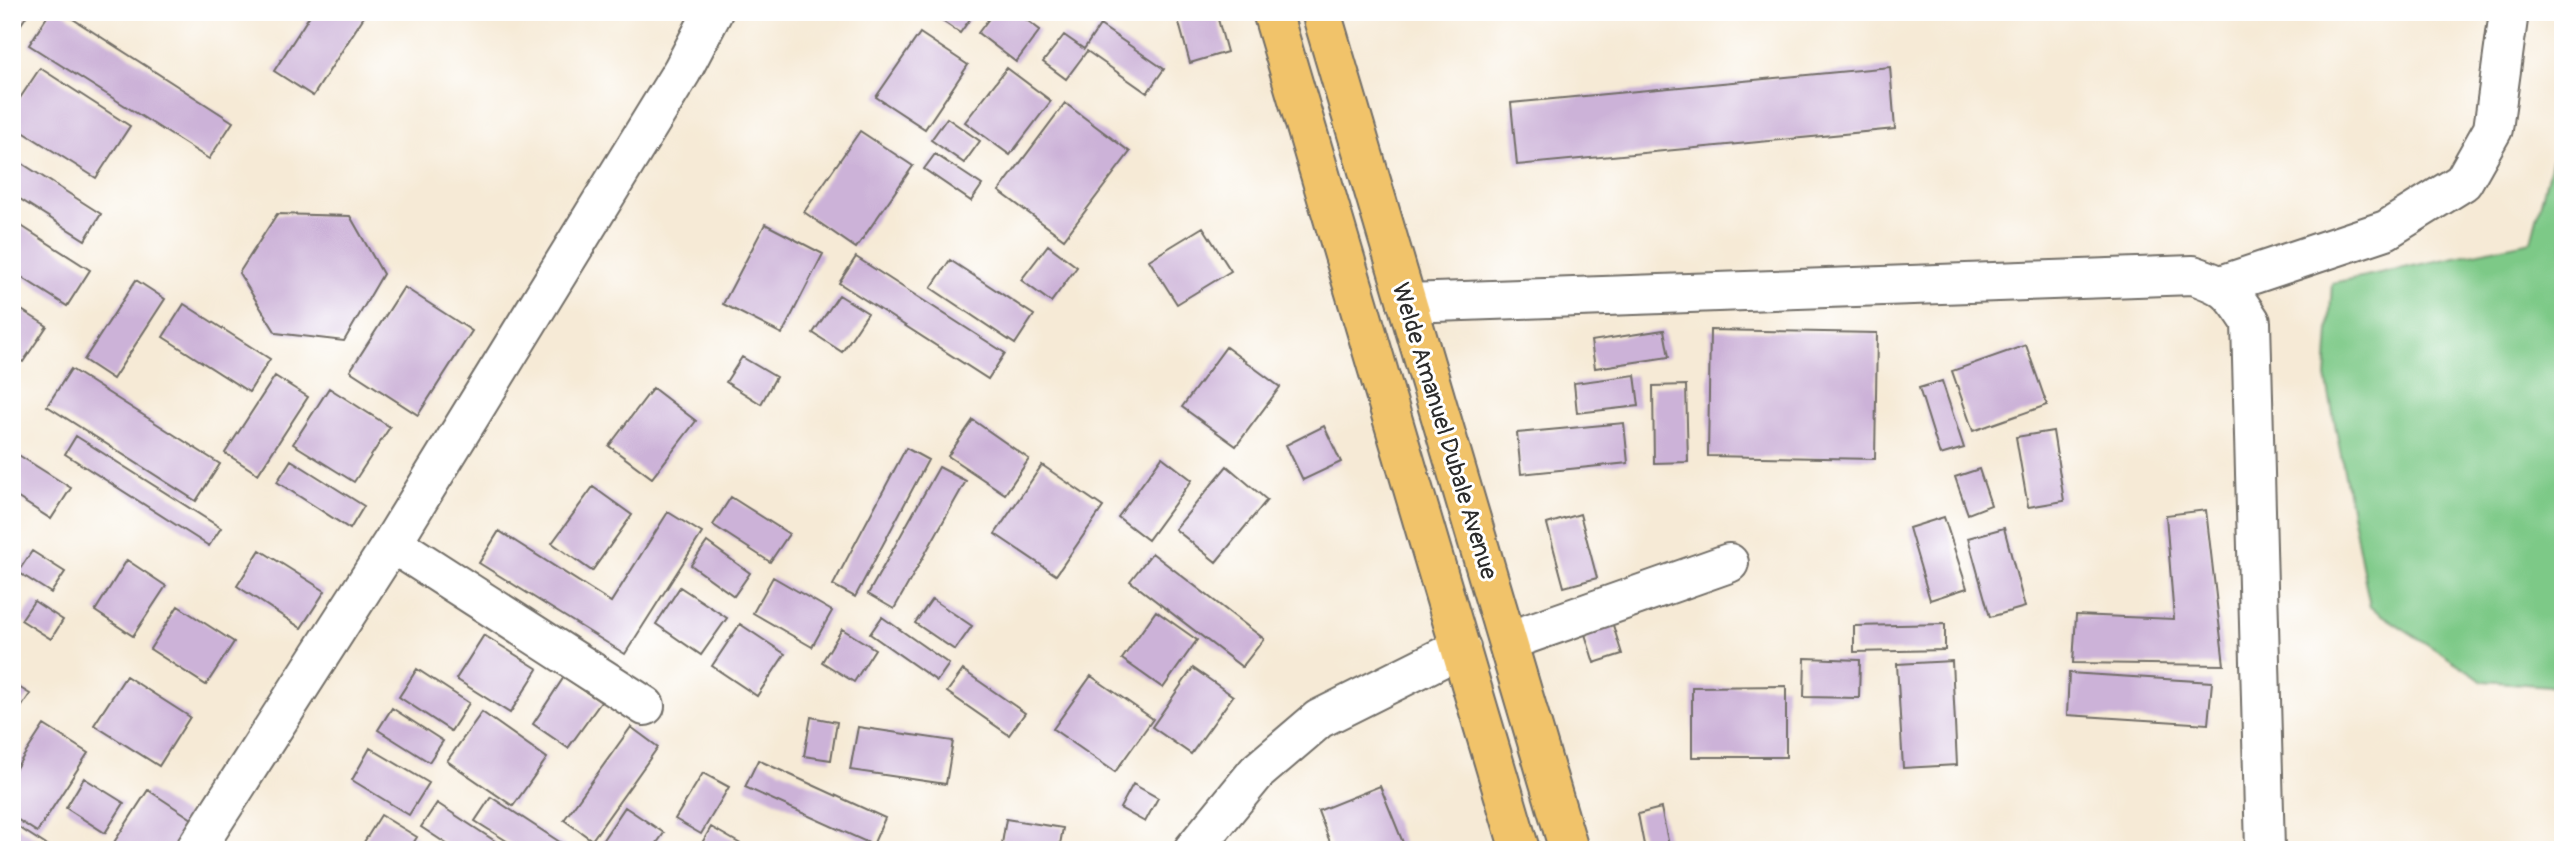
<svg xmlns="http://www.w3.org/2000/svg" width="2575" height="862" font-family="Pangolin,sans-serif">
<style>
.green{fill:#7dc987;stroke:#547a59;stroke-width:2}
.building{fill:#ccb2d8}
.lines{fill:none;stroke-linecap:round;stroke-linejoin:round}
.minor-casing{stroke:#726e67;stroke-width:42}
.major-casing{stroke:#726e67;stroke-width:42}
.minor{stroke:#fff;stroke-width:38}
.major{stroke:#f1c36a;stroke-width:38}
.labels{text-anchor:middle;stroke-width:6;stroke-linejoin:round;paint-order:stroke}
.street-label{font-size:24px;fill:#2b2b2b;stroke:#fff}
</style>
<rect width="100%" height="100%" fill="#fff"/>
<filter id="ink" filterUnits="userSpaceOnUse"><feTurbulence type="fractalNoise" baseFrequency=".0143" numOctaves="2"/><feDisplacementMap in="SourceGraphic" scale="14" xChannelSelector="R" yChannelSelector="G"/><feConvolveMatrix kernelMatrix="1 2 1 2 8 2 1 2 1" color-interpolation-filters="sRGB"/></filter>
<filter id="wash" filterUnits="userSpaceOnUse"><feTurbulence type="fractalNoise" baseFrequency=".00686" numOctaves="4" result="noise"/><feDisplacementMap in="SourceGraphic" scale="28" xChannelSelector="R" yChannelSelector="G"/><feGaussianBlur stdDeviation="1.57" result="paint"/><feColorMatrix in="noise" values="0 0 0 0 0 0 0 0 0 0 0 0 0 0 0 0 0 1.4 0 .05"/><feComposite in="paint" operator="in"/></filter>
<g filter="url(#wash)">
<rect width="100%" height="100%" fill="#f6ead6"/>
<path class="green" d="M2563,116V687L2484,681L2370,607L2326,377L2332,283L2531,241Z"/>
<g id="blocks">
<path class="building" d="M12,12H29L12,38Z
M50,12H62L233,122L209,159L29,45Z
M312,12H367L313,96L274,71Z
M929,12H975L960,33Z
M994,12H1016L1040,30L1016,62L978,33Z
M1176,12H1216L1227,52L1190,63Z
M1100,25L1164,69L1147,93L1087,51L1066,79L1043,62L1064,35L1084,49Z
M920,33L968,65L925,129L876,97Z
M1890,67L1895,129L1517,165L1511,103Z
M40,68L130,126L96,178L12,125V110Z
M1007,68L1051,101L1010,155L965,122Z
M1065,103L1130,152L1064,239L999,191Z
M947,118L980,141L964,163L931,140Z
M860,131L913,166L856,248L804,212Z
M935,154L982,185L971,201L924,169Z
M12,157L101,214L85,240L12,194Z
M277,214L350,216L383,274L344,341L276,333L239,273Z
M12,220L90,270L67,306L12,271Z
M765,224L823,254L782,334L723,304Z
M1203,227L1231,271L1177,304L1149,260Z
M1048,245L1077,267L1051,302L1021,280Z
M856,257L1005,353L988,379L839,283Z
M950,260L1034,315L1015,344L931,288Z
M136,280L165,299L113,379L84,360Z
M404,287L472,331L418,415L350,371Z
M839,295L868,313L842,352L813,333Z
M12,304L47,326L23,362L12,355Z
M184,304L270,359L249,392L163,337Z
M1664,330L1669,357L1595,368L1591,341Z
M1710,330L1877,333L1875,459L1708,456Z
M2026,345L2047,405L1973,431L1952,371Z
M1226,347L1280,387L1236,446L1182,407Z
M742,357L776,377L761,404L726,382Z
M71,369L220,464L196,501L47,406Z
M1635,375L1639,406L1577,413L1574,383Z
M275,376L308,397L258,474L225,453Z
M1942,381L1964,448L1940,455L1919,388Z
M1686,385L1688,462L1654,463L1653,386Z
M329,388L390,427L354,482L293,444Z
M653,388L696,421L652,478L609,446Z
M973,420L1029,459L1005,494L948,456Z
M1624,423L1628,463L1521,474L1517,433Z
M1324,426L1341,462L1303,480L1286,445Z
M2053,431L2064,501L2028,507L2016,437Z
M76,436L221,528L209,546L65,454Z
M906,448L928,460L855,597L833,585Z
M17,454L71,488L51,519L12,494V462Z
M1162,457L1192,480L1148,540L1118,517Z
M291,460L364,506L350,529L277,482Z
M1042,465L1103,507L1056,575L995,534Z
M1227,466L1267,500L1216,562L1175,529Z
M939,467L966,481L894,609L868,594Z
M1979,469L1991,505L1968,514L1955,477Z
M593,487L632,515L592,571L552,543Z
M731,497L789,534L770,562L713,525Z
M2206,510L2224,665L2073,663L2076,615L2174,619L2166,515Z
M668,512L702,533L625,654L479,563L499,531L611,602Z
M1580,514L1597,578L1564,587L1547,524Z
M1944,517L1967,588L1930,600L1909,528Z
M2004,528L2025,607L1990,617L1968,538Z
M707,542L750,573L734,596L691,565Z
M260,550L325,591L301,628L237,586Z
M32,551L65,572L51,593L18,572Z
M1152,553L1264,639L1242,667L1130,581Z
M127,560L166,586L133,636L95,611Z
M773,577L832,611L812,647L753,613Z
M680,587L727,618L701,655L656,624Z
M932,599L972,626L955,650L915,623Z
M34,601L63,620L51,639L21,620Z
M178,606L234,642L206,685L150,649Z
M1608,609L1622,654L1594,663L1580,618Z
M1156,611L1197,640L1163,688L1122,659Z
M882,617L949,664L937,681L870,634Z
M740,624L785,654L757,696L712,666Z
M1945,624V650L1854,652V626Z
M842,629L875,649L854,682L822,662Z
M484,635L538,669L510,713L456,679Z
M1805,658L1860,660L1859,698L1804,697Z
M1952,661L1957,765L1903,768L1897,664Z
M1193,668L1233,696L1191,754L1152,727Z
M417,669L469,703L451,731L399,697Z
M963,670L1025,713L1009,735L947,692Z
M2069,673L2212,682L2208,724L2067,715Z
M126,676L190,717L159,766L94,725Z
M1091,676L1153,719L1115,772L1053,729Z
M564,677L601,702L568,748L533,724Z
M12,683L30,694L12,721Z
M1786,686V757H1692V687Z
M392,708L443,741L429,762L378,730Z
M482,712L547,758L513,806L447,761Z
M811,717L837,722L831,760L804,756Z
M44,725L88,753L37,832L12,816V774Z
M631,727L658,747L592,840L564,820Z
M858,727L953,741L946,784L850,770Z
M370,748L429,783L409,815L352,780Z
M758,760L885,818L873,845L745,787Z
M703,773L729,787L701,834L675,819Z
M84,778L124,803L105,833L66,808Z
M1133,784L1158,798L1145,822L1120,808Z
M1380,786L1406,850H1333L1318,811Z
M148,790L195,821L176,850H109Z
M491,797L572,850H521L475,821Z
M437,803L495,841L489,850H456L421,827Z
M625,807L664,833L652,850H596Z
M1661,808L1670,850H1645L1638,814Z
M381,815L417,837L409,850H359Z
M1006,819L1063,828L1059,850H1001Z
M12,823L54,850H12Z
M711,827L751,850H698Z"/>
</g>
</g>
<g filter="url(#ink)">
<use href="#blocks" fill-opacity="0" stroke="#726e67" stroke-width="2"/>
<g class="lines">
<defs>
<path id="minor" d="M2221,285L2386,230L2463,182L2493,129L2509,12
M1407,303L2193,275C2228,287 2231,291 2251,322L2265,850
M392,543L645,706
M1508,641L1729,563
M195,850L392,543L682,71L713,12
M1193,850L1257,772L1319,719L1461,648"/>
<path id="major" d="M1272,12L1520,850
M1321,12L1569,850"/>
</defs>
<use href="#minor" class="minor-casing"/>
<use href="#major" class="major-casing"/>
<use href="#minor" class="minor"/>
<use href="#major" class="major"/>
</g>
</g>
<g class="labels">
<g class="street-label">
<text transform="translate(1445 431) rotate(73)" y="8">Welde Amanuel Dubale Avenue</text>
</g>
</g>
<rect width="2575" height="862" fill="none" stroke="#fff" stroke-width="42"/>
</svg>
